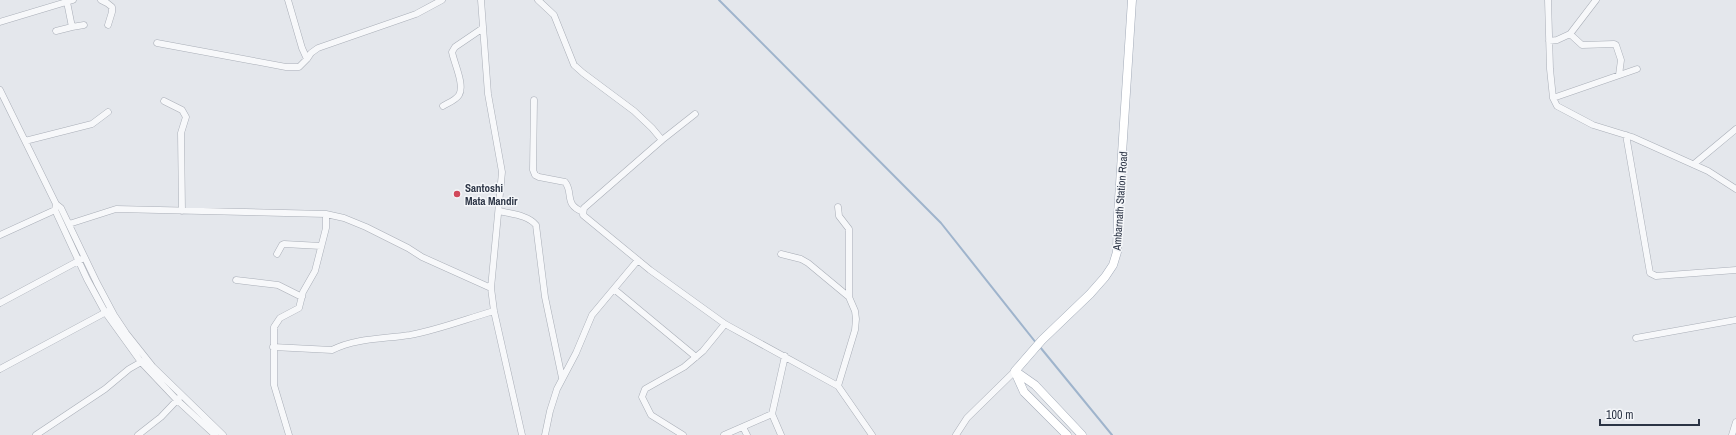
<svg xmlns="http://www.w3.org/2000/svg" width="1736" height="435" font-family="'Archivo Narrow',sans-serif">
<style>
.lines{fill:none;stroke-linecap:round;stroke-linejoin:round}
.stream{stroke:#9fb4cc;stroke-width:2}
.minor-casing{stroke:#a9aeb7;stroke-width:7}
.major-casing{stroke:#a3abb8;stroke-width:9}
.minor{stroke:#f7f8fa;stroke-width:6}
.major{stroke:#fff;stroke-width:8}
.poi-dot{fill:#d1495b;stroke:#f4f6f9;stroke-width:1.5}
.labels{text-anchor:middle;stroke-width:3;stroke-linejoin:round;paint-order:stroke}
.poi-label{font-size:11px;font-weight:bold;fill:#2b3445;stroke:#f4f6f9;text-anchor:start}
.street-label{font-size:11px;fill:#2b3445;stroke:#f4f6f9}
</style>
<rect width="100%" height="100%" fill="#e4e7ec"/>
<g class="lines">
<path class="stream" d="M719,0L941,223L1037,344
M1040,347L1112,435"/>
<defs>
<path id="minor" d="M101,0L107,3L112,7V12L108,25
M288,0L302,48L307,59L311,53L318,48L416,14L442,0
M481,0L488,94L502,172L491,288L494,311L522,435
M538,0L554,15L574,65L583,73L634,111L652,128L662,140
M1548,0L1550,69L1553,98L1557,106L1593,125L1632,137L1708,171L1736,189
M67,2L72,27L84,25
M0,22L73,0
M56,31L72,27
M1570,34L1582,45L1614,44L1616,45L1621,60L1619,75
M1549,41L1557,40L1570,34L1596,0
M157,43L286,67H299L307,59
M0,90L56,204L61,208L97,283L114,315L126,333L153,367L223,435
M1553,98L1637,69
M534,100L533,170L535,175L539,177L565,182C574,193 563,204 583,212
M164,101L182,110L186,117L181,133L182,211
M443,106C448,103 456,100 459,95C465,85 454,63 452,52L455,47L483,28
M695,114L662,140L584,208L583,215L650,270L725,324L838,386L872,435
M1626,135L1650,273L1656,276L1736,270
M25,141L92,124L108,112
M1694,164L1736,129
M56,204L55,210L87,279L105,312L141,362L177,400L215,435
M499,211C511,214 528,215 536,225L545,297L562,378
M69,224L116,209L326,214L344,218L366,227L408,248L422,257L491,288
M0,235L55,210
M277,254L282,245L284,244L321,246
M781,254L801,259L808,263L849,297
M236,280L278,285L302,297
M614,289L696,357
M0,303L82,259
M1636,338L1736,320
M273,347L332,350C356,338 384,339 410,335C438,330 466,319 494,311
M0,369L108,311
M838,386L855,330L856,319L855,311L849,297V229L839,216L838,207
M772,414L781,435
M743,427L747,435
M36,435L105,389L129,369L143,361
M138,435L161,417L180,397
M289,435L274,385V327L280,318L299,308L303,292L315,271L326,228V214
M545,435L550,411L557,389L576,353L592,315L638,260
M683,435L651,415L642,397L645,389L684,367L703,351L725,324
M724,435L772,414L785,356
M956,435L967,418L1015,371
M1732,435L1736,422"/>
<path id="major" d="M1015,371L1042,340L1090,294L1105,277L1113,265L1117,252L1118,215L1132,0
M1015,371L1035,385L1082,435
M1015,372L1024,392L1067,435"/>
</defs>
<use href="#minor" class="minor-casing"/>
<use href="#major" class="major-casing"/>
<use href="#minor" class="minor"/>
<use href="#major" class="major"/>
</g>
<circle class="poi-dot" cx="457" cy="194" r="4"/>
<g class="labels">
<g class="poi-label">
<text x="465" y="192">Santoshi<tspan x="465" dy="13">Mata Mandir</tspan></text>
</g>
<g class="street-label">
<text transform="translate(1120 201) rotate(-86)" y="4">Ambarnath Station Road</text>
</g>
</g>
<path d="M1600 419v6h99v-6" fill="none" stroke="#2b3445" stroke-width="2"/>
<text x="1606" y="419" font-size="12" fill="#2b3445" stroke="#f4f6f9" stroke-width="3" paint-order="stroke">100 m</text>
</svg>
